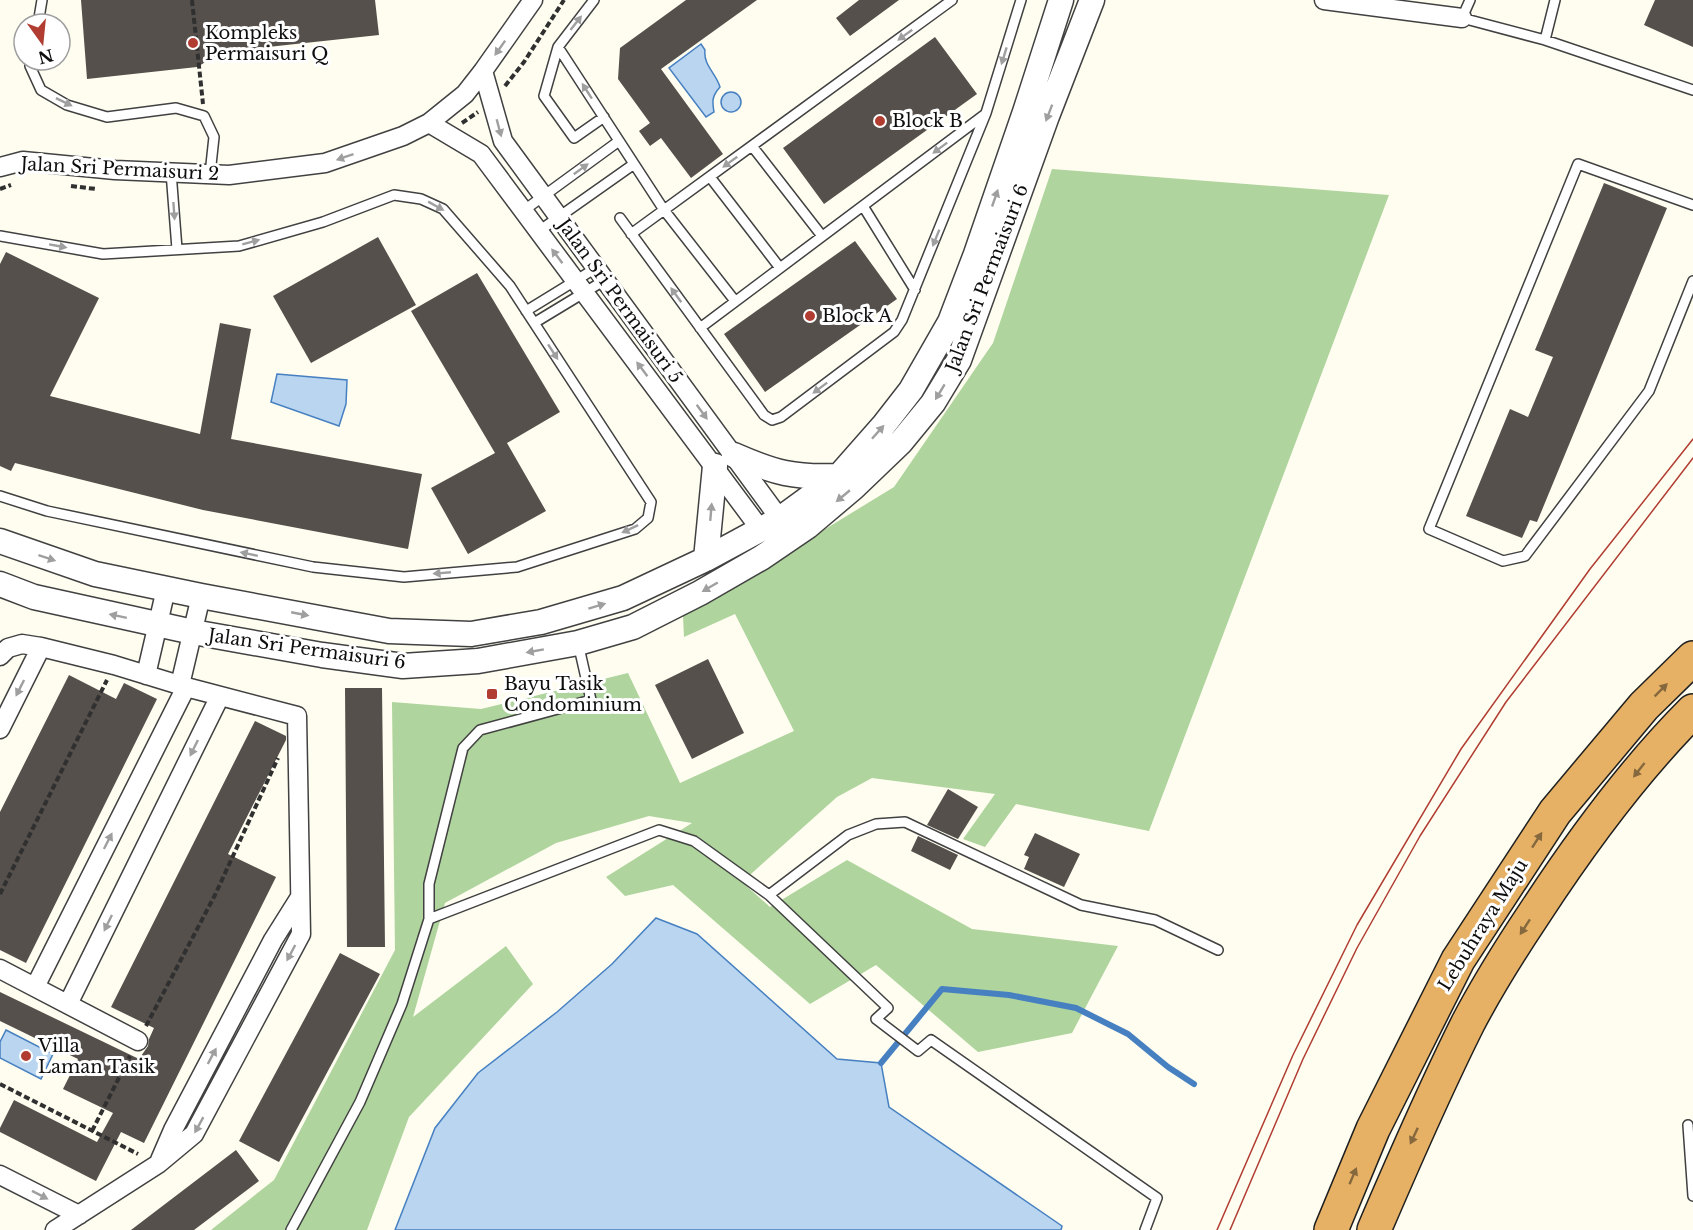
<svg xmlns="http://www.w3.org/2000/svg" width="1693" height="1230" font-family="'Libre Baskerville',serif">
<style>
.forest{fill:#afd49d}
.water{fill:#b9d5f0;stroke:#4780c1;stroke-width:1.5}
.lines{fill:none;stroke-linecap:round;stroke-linejoin:round}
.stream{stroke:#4780c1;stroke-width:6}
.building{fill:#55504b}
.service-casing{stroke:#414141;stroke-width:12}
.minor-casing{stroke:#414141;stroke-width:21}
.tertiary-casing{stroke:#414141;stroke-width:27}
.motorway-casing{stroke:#1f1f1f;stroke-width:36}
.path{stroke:#303030;stroke-width:4;stroke-dasharray:6 3;stroke-linecap:butt}
.service{stroke:#fff;stroke-width:9}
.minor{stroke:#fff;stroke-width:18}
.tertiary{stroke:#fff;stroke-width:24}
.motorway{stroke:#e7b165;stroke-width:33}
.tram{stroke:#b13d32;stroke-width:1.5}
.oneway{fill:#9f9f9f}
.oneway2{fill:#85683e}
.poi-dot{fill:#b13d32;stroke:#fff;stroke-width:2}
.labels{text-anchor:middle;stroke-width:6;stroke-linejoin:round;paint-order:stroke}
.poi-label{font-size:18px;fill:#0e0e0e;stroke:#fff;text-anchor:start}
.street-label{font-size:18px;fill:#0e0e0e;stroke:#fff}
</style>
<rect width="100%" height="100%" fill="#fefdf0"/>
<path class="forest" d="M1052,169L1389,195L1149,831L1016,804L985,847L963,839L995,794L872,778L837,797L742,882L770,907L847,860L972,929L1118,946L1072,1033L978,1052L876,965L810,1004L673,885L625,896L606,877L692,823L649,816L556,843L445,903L413,1017L506,946L533,984L409,1117L367,1230H211L274,1180L395,950L392,702L481,709L628,673L680,783L794,731L735,614L684,637L683,616L894,487L993,343Z"/>
<path class="water" d="M701,44L705,50C703,65 716,73 720,87C712,96 712,101 714,112L706,117L669,68Z
M721 102a10 10 0 1 1 20 0a10 10 0 1 1-20 0Z
M277,374L347,380L346,404L339,426L271,402Z
M656,918L697,934L837,1059L881,1063L889,1107L1062,1226L1061,1230H395L435,1128L478,1073L557,1012L612,964Z
M6,1030L53,1054L41,1079L0,1058V1042Z"/>
<g class="lines">
<path class="stream" d="M881,1063L942,989L1009,995L1076,1008L1128,1034L1168,1067L1194,1084"/>
</g>
<path class="building" d="M81,0H375L379,35L223,52L197,67L87,79Z
M686,0H757L661,69L723,154L691,178L661,138L650,146L639,131L650,123L618,79L620,48Z
M859,0H899L850,36L836,18Z
M1655,0H1693V47L1644,25Z
M935,37L977,94L824,204L783,148Z
M1604,183L1667,208L1537,522L1530,520L1522,538L1466,516L1510,409L1528,417L1553,357L1535,350Z
M378,237L416,305L311,363L273,296Z
M855,241L897,299L765,392L724,334Z
M6,252L99,298L50,396L200,434L220,323L251,329L231,439L422,474L408,549L203,510L15,463L11,471L0,466V264Z
M477,273L560,412L507,443L546,511L468,554L431,488L495,453L411,311Z
M708,659L744,733L692,759L655,685Z
M69,675L116,699L124,683L157,699L26,963L0,950V812Z
M345,688H382L385,947H347Z
M255,721L286,736V740L228,854L276,877L144,1143L121,1132L96,1181L0,1132V1128L14,1100L97,1142L113,1113L63,1089L78,1059L0,1021V992L139,1059L148,1046L149,1039L154,1028L111,1007Z
M948,789L978,807L958,839L927,825Z
M1035,833L1080,854L1064,887L1024,869L1029,857L1024,855Z
M918,836L958,855L950,870L911,851Z
M340,953L380,974L279,1162L239,1141Z
M236,1150L259,1181L194,1230H131Z"/>
<g class="lines">
<defs>
<path id="service" d="M594,0L558,47L544,96L574,138L604,117
M1470,0L1462,18L1545,40L1693,90
M38,24L42,0
M1545,40L1555,0
M558,47L664,210L735,301
M31,60L30,66L41,90L67,105L107,117L176,108L204,116L214,137L210,174
M752,146L822,236
M171,172L177,249
M710,177L780,268
M1693,205L1578,164L1429,529L1503,561L1525,556L1649,391L1693,281
M863,206L915,290
M523,211L619,141
M620,218L764,415L772,420L781,417L894,332L902,320L986,113L1021,0
M539,231L634,164
M631,234L952,0
M0,236L103,254L239,246L323,222L394,195L421,199L443,209L510,286L651,502L648,518L635,529L517,567L404,577L313,567L47,511L0,496
M526,311L596,268
M534,323L605,280
M700,328L984,115
M769,895L848,835L876,824L905,822L1081,905L1155,920L1218,950
M429,919V884L463,748L480,730L591,700L578,643
M1688,1125L1693,1196
M291,1230L360,1102L402,1004L429,919L659,830L694,841L769,895L888,1008L876,1019L918,1051L931,1040L1157,1198L1145,1230"/>
<path id="minor" d="M1324,0L1462,18
M483,71L503,141L780,519
M429,123L481,154L761,530
M0,167L23,161L115,170L229,175L325,163L403,136L429,123L465,94L483,71L533,0
M0,656L8,648L22,644L41,647L114,665L186,687L297,716L301,934L194,1134L158,1164L55,1230
M146,675L166,589
M180,685L201,596
M0,729L41,647
M0,969L138,1041
M35,987L186,687
M68,1004L220,696
M160,1160L173,1130L273,940L300,897
M0,1175L79,1215"/>
<path id="tertiary" d="M734,455C775,473 794,478 839,476
M0,541L95,574L201,596L389,631L471,634L541,622L623,598L706,559L780,519L839,476L883,426L911,390L950,322L976,254L1025,112L1061,0
M706,559L715,466
M0,584L34,597L193,632L322,655L403,666L478,661L578,643L633,627L700,593L761,558L808,526L853,488L901,442L933,403L959,360L1047,116L1092,0"/>
<path id="motorway" d="M1331,1230L1373,1129L1458,960L1555,812L1644,706L1693,658
M1374,1230C1404,1160 1434,1091 1468,1023C1488,985 1510,950 1534,914C1581,842 1632,772 1693,711"/>
</defs>
<use href="#service" class="service-casing"/>
<use href="#minor" class="minor-casing"/>
<use href="#tertiary" class="tertiary-casing"/>
<use href="#motorway" class="motorway-casing"/>
<path class="path" d="M192,0L203,104
M505,86L524,62L564,0
M462,123L478,112
M71,186L96,189
M0,189L11,185
M0,894L107,680
M146,1026L215,895L278,758
M0,1084L138,1154
M92,1131L130,1056"/>
<use href="#service" class="service"/>
<use href="#minor" class="minor"/>
<use href="#tertiary" class="tertiary"/>
<use href="#motorway" class="motorway"/>
<path class="tram" d="M1217,1230L1293,1055L1357,925L1461,749L1590,569L1693,439
M1230,1230L1303,1059L1357,948L1420,836L1506,702L1693,458"/>
</g>
<defs><path id="oneway-solid" d="M-6-.8H1V-3.2L6.5 0L1 3.2V.8H-6Z" transform="scale(1.5)"/></defs>
<g class="oneway">
<use href="#oneway-solid" transform="translate(576 23) rotate(-52)"/>
<use href="#oneway-solid" transform="translate(905 35) rotate(144)"/>
<use href="#oneway-solid" transform="translate(500 48) rotate(125)"/>
<use href="#oneway-solid" transform="translate(1004 56) rotate(107)"/>
<use href="#oneway-solid" transform="translate(587 91) rotate(-123)"/>
<use href="#oneway-solid" transform="translate(64 102) rotate(26)"/>
<use href="#oneway-solid" transform="translate(1049 113) rotate(111)"/>
<use href="#oneway-solid" transform="translate(499 128) rotate(75)"/>
<use href="#oneway-solid" transform="translate(940 148) rotate(143)"/>
<use href="#oneway-solid" transform="translate(345 157) rotate(161)"/>
<use href="#oneway-solid" transform="translate(730 162) rotate(144)"/>
<use href="#oneway-solid" transform="translate(581 169) rotate(-36)"/>
<use href="#oneway-solid" transform="translate(995 198) rotate(-71)"/>
<use href="#oneway-solid" transform="translate(436 206) rotate(29)"/>
<use href="#oneway-solid" transform="translate(174 211) rotate(86)"/>
<use href="#oneway-solid" transform="translate(936 238) rotate(112)"/>
<use href="#oneway-solid" transform="translate(251 242) rotate(-15)"/>
<use href="#oneway-solid" transform="translate(58 246) rotate(10)"/>
<use href="#oneway-solid" transform="translate(557 256) rotate(-127)"/>
<use href="#oneway-solid" transform="translate(676 295) rotate(-126)"/>
<use href="#oneway-solid" transform="translate(553 352) rotate(57)"/>
<use href="#oneway-solid" transform="translate(642 369) rotate(-127)"/>
<use href="#oneway-solid" transform="translate(820 388) rotate(143)"/>
<use href="#oneway-solid" transform="translate(940 392) rotate(121)"/>
<use href="#oneway-solid" transform="translate(702 412) rotate(54)"/>
<use href="#oneway-solid" transform="translate(878 432) rotate(-48)"/>
<use href="#oneway-solid" transform="translate(843 496) rotate(140)"/>
<use href="#oneway-solid" transform="translate(711 512) rotate(-85)"/>
<use href="#oneway-solid" transform="translate(630 529) rotate(155)"/>
<use href="#oneway-solid" transform="translate(249 554) rotate(-168)"/>
<use href="#oneway-solid" transform="translate(47 558) rotate(18)"/>
<use href="#oneway-solid" transform="translate(442 573) rotate(175)"/>
<use href="#oneway-solid" transform="translate(710 587) rotate(150)"/>
<use href="#oneway-solid" transform="translate(597 606) rotate(-17)"/>
<use href="#oneway-solid" transform="translate(300 614) rotate(11)"/>
<use href="#oneway-solid" transform="translate(118 616) rotate(-168)"/>
<use href="#oneway-solid" transform="translate(535 651) rotate(170)"/>
<use href="#oneway-solid" transform="translate(20 688) rotate(117)"/>
<use href="#oneway-solid" transform="translate(194 748) rotate(116)"/>
<use href="#oneway-solid" transform="translate(108 841) rotate(-63)"/>
<use href="#oneway-solid" transform="translate(108 923) rotate(116)"/>
<use href="#oneway-solid" transform="translate(291 953) rotate(118)"/>
<use href="#oneway-solid" transform="translate(212 1056) rotate(-62)"/>
<use href="#oneway-solid" transform="translate(199 1125) rotate(119)"/>
<use href="#oneway-solid" transform="translate(40 1195) rotate(27)"/>
</g>
<g class="oneway2">
<use href="#oneway-solid" transform="translate(1661 690) rotate(-45)"/>
<use href="#oneway-solid" transform="translate(1639 770) rotate(128)"/>
<use href="#oneway-solid" transform="translate(1537 840) rotate(-57)"/>
<use href="#oneway-solid" transform="translate(1525 927) rotate(123)"/>
<use href="#oneway-solid" transform="translate(1414 1136) rotate(115)"/>
<use href="#oneway-solid" transform="translate(1353 1176) rotate(-67)"/>
</g>
<g class="poi-dot">
<circle cx="193" cy="43" r="6"/>
<circle cx="880" cy="121" r="6"/>
<circle cx="810" cy="316" r="6"/>
<rect x="486" y="688" width="12" height="12" rx="3"/>
<circle cx="26" cy="1056" r="6"/>
</g>
<g class="labels">
<g class="poi-label">
<text x="205" y="39">Kompleks<tspan x="205" dy="21">Permaisuri Q</tspan></text>
<text x="892" y="127">Block B</text>
<text x="822" y="322">Block A</text>
<text x="504" y="690">Bayu Tasik<tspan x="504" dy="21">Condominium</tspan></text>
<text x="38" y="1052">Villa<tspan x="38" dy="21">Laman Tasik</tspan></text>
</g>
<g class="street-label">
<text transform="translate(120 169) rotate(3)" y="6">Jalan Sri Permaisuri 2</text>
<text transform="translate(987 278) rotate(-69)" y="6">Jalan Sri Permaisuri 6</text>
<text transform="translate(620 301) rotate(54)" y="6">Jalan Sri Permaisuri 5</text>
<text transform="translate(307 649) rotate(8)" y="6">Jalan Sri Permaisuri 6</text>
<text transform="translate(1483 925) rotate(-58)" y="6">Lebuhraya Maju</text>
</g>
</g>
<g transform="translate(42 42) rotate(165)"><circle r="28" fill="#ffffff" stroke="#9f9f9f" stroke-width="1.5"/>
<path d="M0-4.5L10 22L0 15L-10 22Z" fill="#b13d32"/>
<text y="-9" font-size="16" font-weight="bold" text-anchor="middle" fill="#0e0e0e">N</text>
</g>
</svg>
